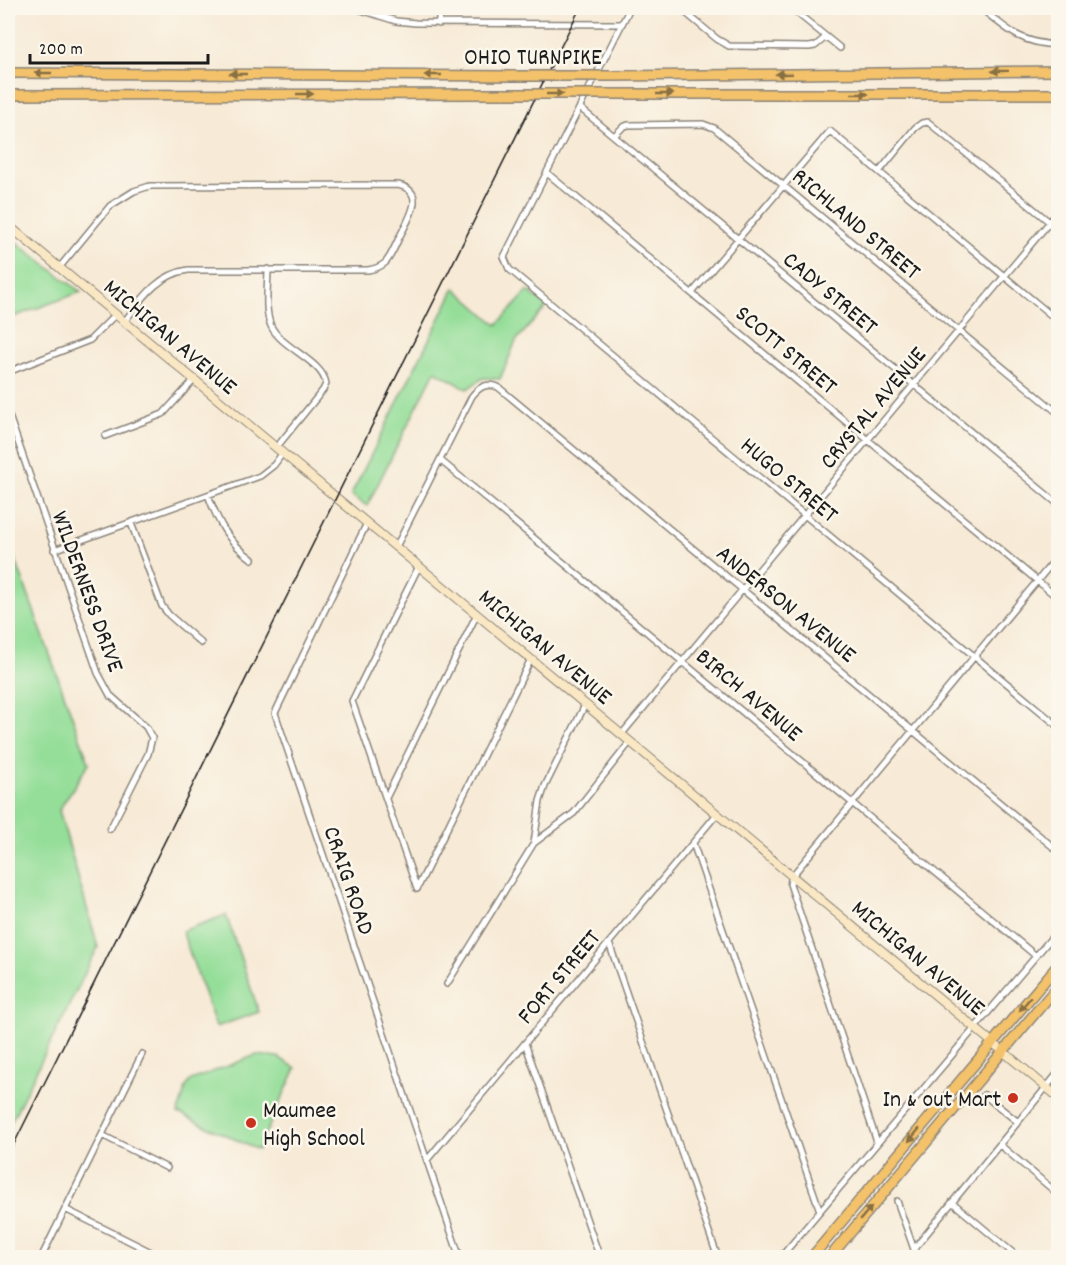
<svg xmlns="http://www.w3.org/2000/svg" width="1066" height="1265" font-family="Dekko,sans-serif">
<style>
.green{fill:#94de99;stroke:#587d5a;stroke-width:1.5}
.lines{fill:none;stroke-linecap:round;stroke-linejoin:round}
.street-casing{stroke:#8a8379;stroke-width:8}
.secondary-casing{stroke:#8a8379;stroke-width:10}
.highway-casing{stroke:#8a8379;stroke-width:12}
.street{stroke:#fff;stroke-width:5}
.secondary{stroke:#fae7c3;stroke-width:8}
.highway{stroke:#f3c26a;stroke-width:9}
.rail{stroke:#1c1c1c;stroke-width:1.5}
.highway-bridge-casing{stroke:#8a8379;stroke-width:12;stroke-linecap:butt}
.highway-bridge{stroke:#f3c26a;stroke-width:9}
.oneway{fill:#886f43}
.poi-dot{fill:#c8321e;stroke:#fbf7ec;stroke-width:2}
.labels{text-anchor:middle;stroke-width:5;stroke-linejoin:round;paint-order:stroke}
.street-label{font-size:24px;fill:#1c1c1c;stroke:#fbf7ec}
.poi-label{font-size:24px;fill:#1c1c1c;stroke:#fbf7ec;text-anchor:end}
</style>
<rect width="100%" height="100%" fill="#fbf7ec"/>
<filter id="ink" filterUnits="userSpaceOnUse"><feTurbulence type="fractalNoise" baseFrequency=".0167" numOctaves="2"/><feDisplacementMap in="SourceGraphic" scale="12" xChannelSelector="R" yChannelSelector="G"/><feConvolveMatrix kernelMatrix="1 2 1 2 8 2 1 2 1" color-interpolation-filters="sRGB"/></filter>
<filter id="wash" filterUnits="userSpaceOnUse"><feTurbulence type="fractalNoise" baseFrequency=".008" numOctaves="4" result="noise"/><feDisplacementMap in="SourceGraphic" scale="24" xChannelSelector="R" yChannelSelector="G"/><feGaussianBlur stdDeviation="1.35" result="paint"/><feColorMatrix in="noise" values="0 0 0 0 0 0 0 0 0 0 0 0 0 0 0 0 0 1.4 0 .05"/><feComposite in="paint" operator="in"/></filter>
<g filter="url(#wash)">
<rect width="100%" height="100%" fill="#f7ead6"/>
<path class="green" d="M8,236L81,292L8,319Z
M455,288L497,325L528,291L547,306L516,341L500,379L483,378L467,389L435,371L367,506L351,495Z
M8,539L89,763L59,810L98,947L8,1128Z
M226,915L259,1012L216,1027L182,931Z
M256,1055L278,1057L296,1068L258,1150L178,1113L186,1087L191,1080Z"/>
</g>
<g filter="url(#ink)">
<g class="lines">
<defs>
<path id="street" d="M355,8L396,21L416,23L622,24
M439,8V24
M630,8L504,257L509,269L1058,726
M680,8L717,39L729,46L809,47L815,46L826,37
M791,8L840,48
M981,8C1007,30 1022,44 1058,45
M580,108L1058,504
M614,136L623,127L628,125L703,124L714,128L1058,413
M879,172L915,128L922,123L928,122L1058,229
M547,173L1058,598
M59,268L110,206L134,191L150,186L398,185C429,192 407,221 399,238C395,246 391,257 385,263C380,267 375,269 368,270H188C157,275 142,299 124,322
M268,269C268,287 264,310 271,326C281,348 323,361 326,384L323,390L276,448
M692,293L830,131L1058,321
M8,372L90,340L115,315
M8,413L98,673L110,695L146,727L152,738L148,754L110,829
M105,436L163,414L194,380
M440,460L1036,956
M208,495C218,522 228,542 252,559
M131,523L162,606L169,615L201,643
M367,523L275,713L460,1258
M396,547L472,396C480,386 487,383 498,387L1058,851
M54,550L260,476L274,465L282,454
M621,735L1058,212
M386,798L477,614
M534,843L574,813L630,742
M693,843L820,1211
M417,889L352,701L419,566
M417,889L531,659
M609,943L718,1258
M447,984L534,843L540,801L545,786L585,705
M525,1043L600,1258
M984,1095L1018,1122
M102,1135L167,1168
M877,1142L790,884L792,876L1058,556
M1000,1145L1058,1194
M427,1160L717,814
M897,1201L917,1258
M952,1202L1019,1258
M65,1209L149,1251L157,1258
M914,1249L1058,1073
M41,1258L142,1054
M780,1258L1058,930"/>
<path id="secondary" d="M8,225L1058,1097"/>
<path id="highway" d="M8,73L513,76
M615,76L1058,71
M607,94H1058
M8,95L504,94
M811,1258L1058,965
M829,1258L1058,986"/>
</defs>
<use href="#street" class="street-casing"/>
<use href="#secondary" class="secondary-casing"/>
<use href="#highway" class="highway-casing"/>
<use href="#street" class="street"/>
<use href="#secondary" class="secondary"/>
<use href="#highway" class="highway"/>
<path class="rail" d="M8,1156L580,8"/>
<defs>
<path id="highway-bridge" d="M513,76H615
M504,94H607"/>
</defs>
<use href="#highway-bridge" class="highway-bridge-casing"/>
<use href="#highway-bridge" class="highway-bridge"/>
</g>
<defs><path id="oneway-solid" d="M-6-.8H1V-3.2L6.5 0L1 3.2V.8H-6Z" transform="scale(1.5)"/></defs>
<g class="oneway">
<use href="#oneway-solid" transform="translate(1000 71) rotate(179)"/>
<use href="#oneway-solid" transform="translate(43 73) rotate(-180)"/>
<use href="#oneway-solid" transform="translate(238 74) rotate(-180)"/>
<use href="#oneway-solid" transform="translate(784 74) rotate(179)"/>
<use href="#oneway-solid" transform="translate(433 75) rotate(-180)"/>
<use href="#oneway-solid" transform="translate(305 94)"/>
<use href="#oneway-solid" transform="translate(555 94)"/>
<use href="#oneway-solid" transform="translate(665 94)"/>
<use href="#oneway-solid" transform="translate(860 94)"/>
<use href="#oneway-solid" transform="translate(1025 1004) rotate(130)"/>
<use href="#oneway-solid" transform="translate(914 1135) rotate(130)"/>
<use href="#oneway-solid" transform="translate(866 1213) rotate(-50)"/>
</g>
</g>
<g class="poi-dot">
<circle cx="1013" cy="1098" r="6"/>
<circle cx="251" cy="1123" r="6"/>
</g>
<g class="labels">
<g class="street-label">
<text x="533" y="64">OHIO TURNPIKE</text>
<text transform="translate(857 223) rotate(40)" y="8">RICHLAND STREET</text>
<text transform="translate(831 292) rotate(40)" y="8">CADY STREET</text>
<text transform="translate(171 336) rotate(40)" y="8">MICHIGAN AVENUE</text>
<text transform="translate(787 349) rotate(40)" y="8">SCOTT STREET</text>
<text transform="translate(872 407) rotate(-50)" y="8">CRYSTAL AVENUE</text>
<text transform="translate(790 479) rotate(40)" y="8">HUGO STREET</text>
<text transform="translate(89 591) rotate(70)" y="8">WILDERNESS DRIVE</text>
<text transform="translate(787 603) rotate(39)" y="8">ANDERSON AVENUE</text>
<text transform="translate(546 646) rotate(40)" y="8">MICHIGAN AVENUE</text>
<text transform="translate(750 694) rotate(40)" y="8">BIRCH AVENUE</text>
<text transform="translate(350 880) rotate(71)" y="8">CRAIG ROAD</text>
<text transform="translate(919 957) rotate(40)" y="8">MICHIGAN AVENUE</text>
<text transform="translate(558 976) rotate(-50)" y="8">FORT STREET</text>
</g>
<g class="poi-label">
<text x="1001" y="1106">In &amp; out Mart</text>
<text x="263" y="1117" text-anchor="start">Maumee<tspan x="263" dy="28">High School</tspan></text>
</g>
</g>
<rect width="1066" height="1265" fill="none" stroke="#fbf7ec" stroke-width="30"/>
<path d="M30 54v9h178v-9" fill="none" stroke="#1c1c1c" stroke-width="3"/>
<text x="39" y="54" font-size="18" fill="#1c1c1c" stroke="#fbf7ec" stroke-width="4.5" paint-order="stroke">200 m</text>
</svg>
